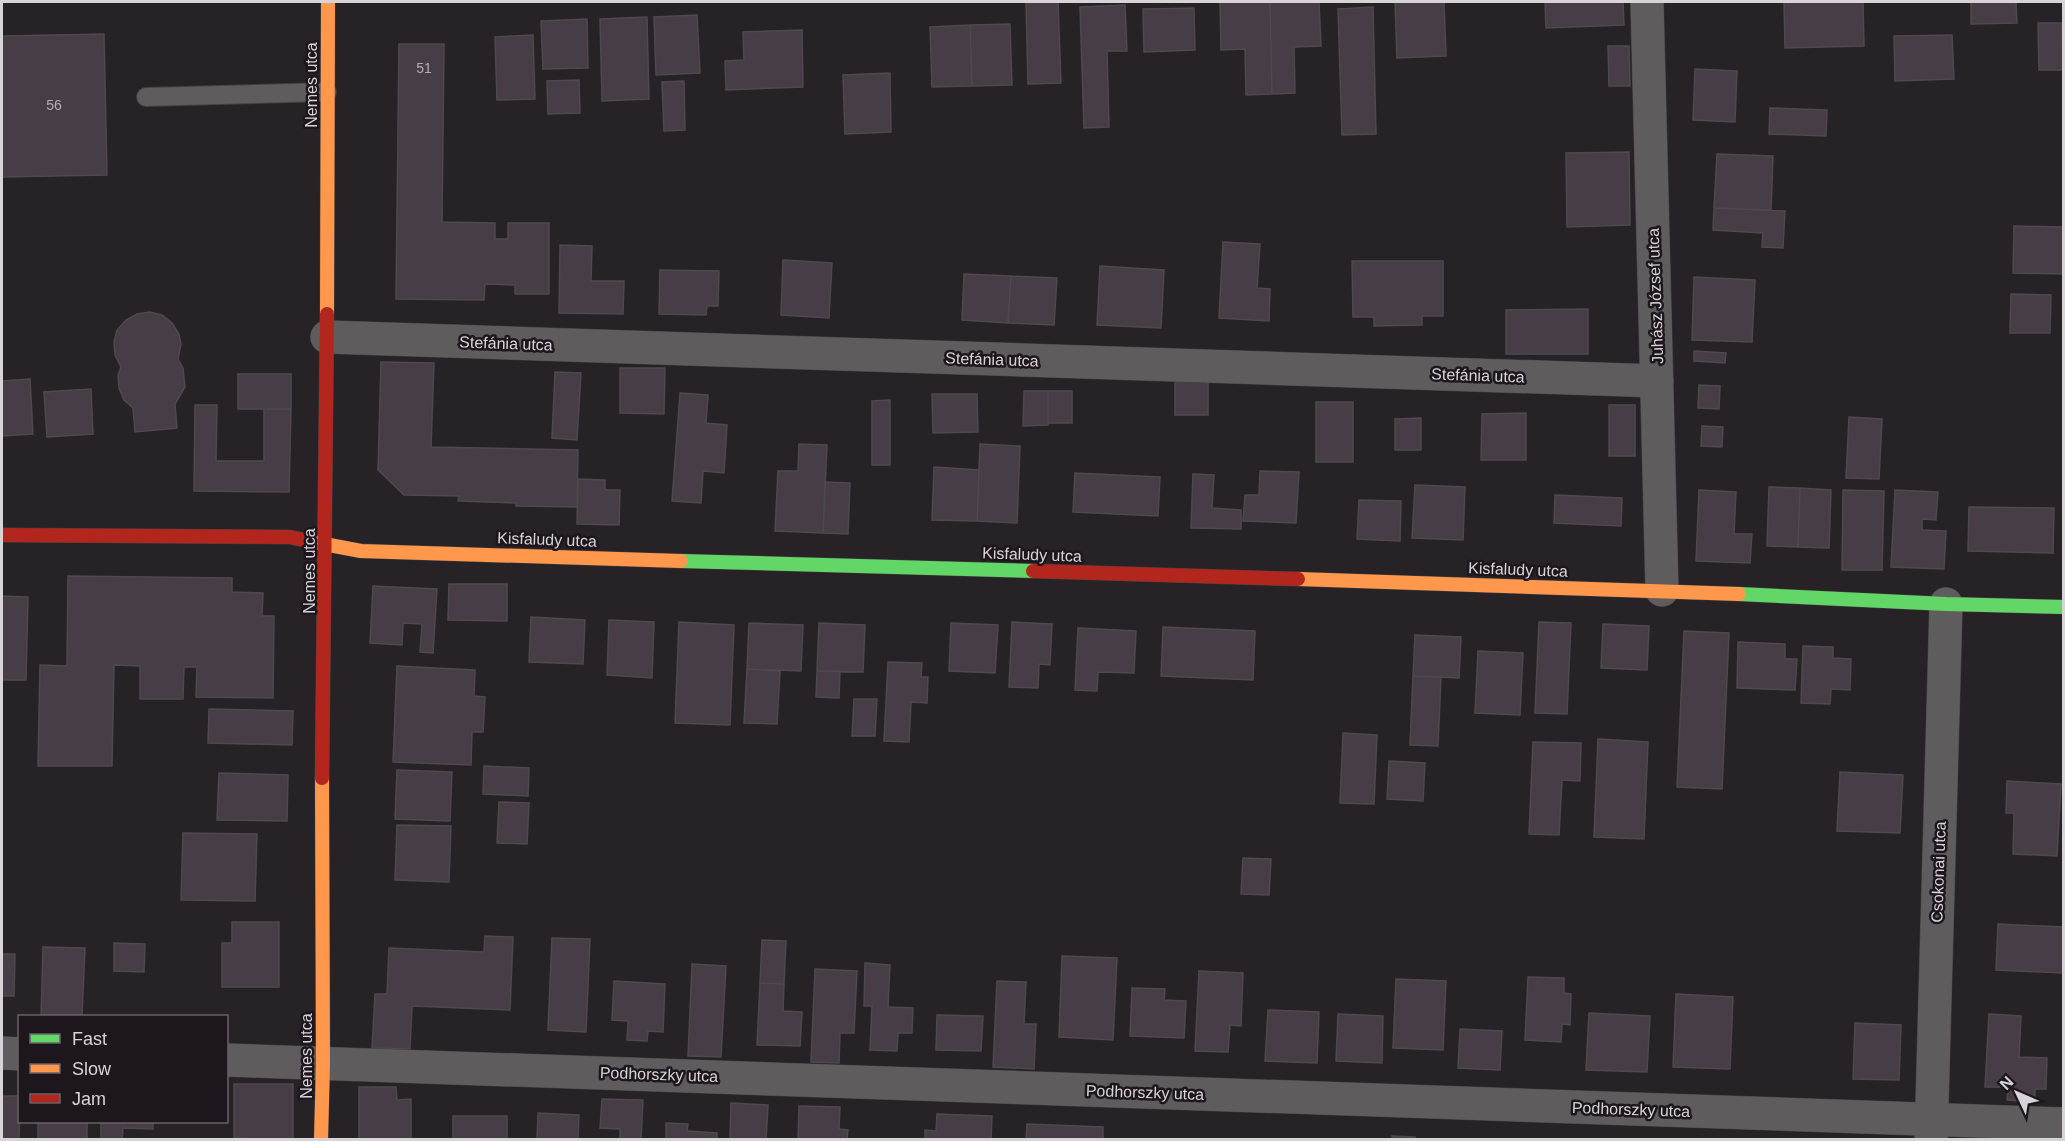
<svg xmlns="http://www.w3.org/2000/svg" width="2065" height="1141" font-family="Arial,sans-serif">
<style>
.building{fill:#463d46;stroke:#4d4a4d;stroke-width:1.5}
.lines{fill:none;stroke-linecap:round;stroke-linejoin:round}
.lane-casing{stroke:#434042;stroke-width:20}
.street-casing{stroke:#434042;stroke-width:34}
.fast-casing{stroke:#434042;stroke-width:15}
.slow-casing{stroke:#434042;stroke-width:15}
.jam-casing{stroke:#434042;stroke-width:15}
.lane{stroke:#5f5c5e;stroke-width:18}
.street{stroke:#5f5c5e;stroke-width:33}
.fast{stroke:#63d668;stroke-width:14}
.slow{stroke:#ff974d;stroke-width:14}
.jam{stroke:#b3261e;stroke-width:14}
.labels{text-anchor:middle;stroke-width:5;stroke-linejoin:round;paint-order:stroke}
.number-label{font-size:14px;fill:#b4aeb3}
.street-label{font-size:16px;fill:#d8d3d7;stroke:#1d171d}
</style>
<rect width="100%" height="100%" fill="#262225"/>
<path class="building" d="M1026,2H1058L1061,83L1028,84Z
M1220,2H1270L1272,94L1246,95L1245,49L1221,50Z
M1270,2H1319L1321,46L1294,47L1295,93L1272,94Z
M1395,2H1444L1446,56L1397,58Z
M1545,2H1623L1624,25L1546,28Z
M1784,2H1863L1864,46L1785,48Z
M1971,2H2016L2017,23L1971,24Z
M1125,5L1127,51H1107L1109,127L1084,128L1080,7Z
M1373,7L1376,134L1342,135L1338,9Z
M1194,8L1195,50L1144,52L1143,9Z
M697,15L700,73L656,75L654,17Z
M647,17L649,99L602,101L600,19Z
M587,19L588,68L543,69L541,21Z
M2038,23H2062L2063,70H2039Z
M1010,24L1012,85L972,86L970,25Z
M970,25L972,86L932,87L930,27Z
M802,30L803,87L726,90L725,61L744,60L743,32Z
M104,34L107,175L2,177V36Z
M533,35L535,99L497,100L495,37Z
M1952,35L1954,79L1895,81L1894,36Z
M399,44H444L442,222L495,223V239H508V223H549V294H515V285L485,284L484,300L396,299Z
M1608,46H1629L1630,86H1609Z
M1695,69L1737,71L1735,122L1693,120Z
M890,73L891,132L845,134L843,75Z
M579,80L580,113L548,114L547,81Z
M684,81L685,130L664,131L662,82Z
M1770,108L1827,110L1826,136L1769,134Z
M1629,152L1630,225L1567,227L1566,153Z
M1717,154L1773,156L1771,210L1714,208Z
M1714,208L1785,211L1783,248L1762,247L1763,233L1713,230Z
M2014,226L2064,227V274L2013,273Z
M1223,242L1260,244L1257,288L1270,289L1269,321L1219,318Z
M560,245L592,246L591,281H624L623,314L559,313Z
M783,260L832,263L829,318L781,315Z
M1352,261H1443V316H1422V325L1374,326V317H1353Z
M1100,266L1164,270L1161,328L1097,325Z
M660,270L719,271L718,306H707L706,315L659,314Z
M964,274L1011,276L1008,323L962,320Z
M1011,276L1057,278L1054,325L1008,323Z
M1694,277L1755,280L1752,342L1692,340Z
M2011,294L2051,295L2050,333H2010Z
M1588,309V354H1506V310Z
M150,312L162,315L172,323L179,334L181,344L178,359L183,368L185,387L175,404L177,428L135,432L133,408L124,400L119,388L118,375L121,367L115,355L114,342L117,330L126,320L137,314Z
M1694,351L1726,353L1725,363L1694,361Z
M381,362L434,363L431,447L578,450L577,507L516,506V503L458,501L459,496L404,495L378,470Z
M620,368H665L664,414L620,413Z
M555,372L581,373L577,440L552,438Z
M238,374H291V409H238Z
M30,379L33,434L2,436V381Z
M1175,382H1208V415H1175Z
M1699,385L1720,386L1719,409L1698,408Z
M91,389L93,434L47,437L44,392Z
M1024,391H1048V425L1023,426Z
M1048,391H1072V423H1048Z
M680,393L708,395L706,423L727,425L724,473L703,471L701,503L672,501Z
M932,394H977L978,432L933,433Z
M890,400V465H872V401Z
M1316,402H1353V462H1316Z
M195,405H217L216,461H264V409H291L289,492L194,491Z
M1609,405H1635V456H1609Z
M1526,413V460H1481L1482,414Z
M1849,417L1882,419L1879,479L1846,478Z
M1421,418V450H1395V419Z
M1702,426L1723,427L1722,447L1701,446Z
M799,444L827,445L823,533L775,531L778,471H798Z
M980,444L1020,446L1017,523L977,521Z
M934,467L979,470L977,521L932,520Z
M1260,471L1299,472L1296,523L1243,521L1245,495H1259Z
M1075,473L1160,477L1158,516L1073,512Z
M1193,474L1214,475L1212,508L1241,510V529L1191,528Z
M578,479L605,480V490H620L619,525L577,524Z
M825,482L850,483L848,534L823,533Z
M1415,485L1465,487L1463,540L1412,538Z
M1769,487L1800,488L1798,547L1767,546Z
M1800,488L1831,490L1829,548L1798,547Z
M1699,490L1736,492L1734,534H1752L1750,563L1696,561Z
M1843,490L1884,491L1882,570H1842Z
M1895,490L1938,492L1936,520L1922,519V530L1946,531L1944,569L1891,567Z
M1555,495L1622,498L1621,526L1554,523Z
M1359,500L1401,501L1400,541L1357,539Z
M1969,507L2054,508L2053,553L1968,551Z
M68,576L232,578V592L263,593L262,616H274L273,698L196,697L197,667H184L183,699H140V666L114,665L112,766H38L40,665L67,666Z
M449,584H507V621L448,620Z
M373,586L437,589L433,653L420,652L422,624L403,623L402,645L370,643Z
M2,596L28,597L26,680H2Z
M531,617L585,620L583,664L529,662Z
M609,620L654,622L652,678L607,675Z
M679,622L734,625L730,725L675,723Z
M1012,622L1052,624L1050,665L1039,664L1038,688L1009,687Z
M1539,622L1571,623L1567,714L1535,713Z
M749,623L803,625L801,671L747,669Z
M819,623L865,625L863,672L817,671Z
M951,623L998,625L995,673L949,671Z
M1603,624L1649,626L1647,670L1601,668Z
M1163,627L1255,631L1253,680L1161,676Z
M1078,628L1136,631L1134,673L1098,672L1097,691L1075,690Z
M1684,631L1729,633L1722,789L1677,787Z
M1415,635L1461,637L1459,678L1413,676Z
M1738,642L1785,644V659H1797L1795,690L1737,688Z
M1803,646L1833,647V658L1851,659L1850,690L1831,689L1830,704L1801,703Z
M1478,651L1523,653L1520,715L1475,713Z
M888,662L922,663L921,677H928L927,703L911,702L909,742L884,741Z
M397,666L475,670L474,696L485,697L483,732H472L471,765L393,762Z
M747,669L780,671L777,724L744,723Z
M817,671H840L839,698L816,697Z
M1413,676L1441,677L1438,746L1410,745Z
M854,699H877L875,736H852Z
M209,709L293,711L292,745L208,743Z
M1343,733L1377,735L1374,804L1340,803Z
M1598,739L1648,742L1644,839L1594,837Z
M1533,742L1581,743L1580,781L1562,780L1559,835L1529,834Z
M1389,761L1425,763L1423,801L1387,799Z
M484,766L529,768L528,796L483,794Z
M397,770L452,772L450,821L395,819Z
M1840,772L1903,775L1900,833L1837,831Z
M219,773L288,775L287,821L217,820Z
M2007,781L2061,784L2057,856L2013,854L2014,813H2006Z
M499,802L529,803L527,844L497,843Z
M397,825L451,826L449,882L395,880Z
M183,833L257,834L255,901L181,900Z
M1243,858L1271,859L1269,895L1241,894Z
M232,922H279V987H222V943H232Z
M1998,924L2064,927V973L1996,970Z
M485,936L513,937L510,1010L412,1006L410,1049L372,1048L375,994H387L389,948L484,952Z
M552,938L590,939L586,1032L548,1030Z
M762,940L786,941L784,984L760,983Z
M114,943L145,944L144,972L114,971Z
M43,947L85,948L82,1016H41Z
M2,954H15L14,996H2Z
M1062,956L1117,958L1113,1040L1059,1037Z
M865,963L890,965L888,1007L913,1008L912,1033H898L897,1051L870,1050L872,1006H864Z
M692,964L726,966L721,1057L688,1056Z
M815,969L857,971L854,1033H840L839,1063L811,1062Z
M1199,971L1243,973L1241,1026L1230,1025L1228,1052L1195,1051Z
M1528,977L1564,978V993L1571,994L1570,1025L1562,1024L1561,1042L1525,1040Z
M1396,979L1446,981L1443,1050L1393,1048Z
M614,981L665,984L663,1032L648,1031L647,1041L627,1040L628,1021L612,1020Z
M997,981L1026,982L1024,1024H1036L1034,1069L993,1067Z
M760,983L784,984L783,1011L802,1012L800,1046L757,1045Z
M1132,988L1165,989L1164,1000L1186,1001L1184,1038L1130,1036Z
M1676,994L1733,997L1730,1069L1673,1067Z
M1268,1010L1319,1012L1317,1063L1265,1061Z
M1589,1013L1650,1016L1647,1072L1586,1070Z
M1338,1014L1383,1016L1382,1063L1336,1061Z
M1989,1014L2021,1016L2019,1057L2047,1058L2046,1089H2035V1102L2007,1100L2008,1087H1985Z
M937,1015L983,1016L981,1051L936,1050Z
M1855,1023L1901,1025L1899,1080L1853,1079Z
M1460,1029L1502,1031L1500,1070L1458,1068Z
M234,1084H293V1140L234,1138Z
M359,1087H396L397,1100L411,1099V1140H359Z
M2,1096H20L19,1140H2Z
M602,1099L643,1100L641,1140H620V1129L600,1128Z
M731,1103L768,1105L766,1140H730Z
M799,1106L840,1107L839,1129L848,1130L847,1140H798Z
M538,1113L579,1115L578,1140H537Z
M937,1114L992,1116L991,1140H925V1130L936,1131Z
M453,1116H507V1140H453Z
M38,1122H87V1140H38Z
M101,1122H153V1129L123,1128L122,1140H101Z
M666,1123L688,1124L687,1131L717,1133V1140H666Z
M1027,1124L1103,1127V1140H1026Z
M1392,1136L1415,1137V1140H1392Z"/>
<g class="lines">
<defs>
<path id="lane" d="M146,97L327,92"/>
<path id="street" d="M1647,2L1662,590
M327,337L1657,381
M2,1053L20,1054
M226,1060L2064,1124
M1931,1140L1946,604"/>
<path id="fast" d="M681,561L1033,571
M1739,594L1946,604L2064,607"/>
<path id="slow" d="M327,314L328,2
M308,541L361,551L681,561
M1298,579L1739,594
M321,1140L323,1063L322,778"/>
<path id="jam" d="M2,535L290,537L308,541
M1033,571L1298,579
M322,778L327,314"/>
</defs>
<use href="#lane" class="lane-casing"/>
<use href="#street" class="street-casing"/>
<use href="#fast" class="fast-casing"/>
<use href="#slow" class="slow-casing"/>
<use href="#jam" class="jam-casing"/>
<use href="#lane" class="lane"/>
<use href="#street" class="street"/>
<use href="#fast" class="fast"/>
<use href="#slow" class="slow"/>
<use href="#jam" class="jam"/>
</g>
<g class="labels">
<g class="number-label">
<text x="424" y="73">51</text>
<text x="54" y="110">56</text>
</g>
<g class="street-label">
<text transform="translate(311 85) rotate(-90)" y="6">Nemes utca</text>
<text transform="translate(1655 296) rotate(-92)" y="6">Juhász József utca</text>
<text transform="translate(506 343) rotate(2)" y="6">Stefánia utca</text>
<text transform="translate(992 359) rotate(2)" y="6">Stefánia utca</text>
<text transform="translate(1478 375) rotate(2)" y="6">Stefánia utca</text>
<text transform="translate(547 539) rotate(2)" y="6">Kisfaludy utca</text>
<text transform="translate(1032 554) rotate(2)" y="6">Kisfaludy utca</text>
<text transform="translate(1518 569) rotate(2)" y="6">Kisfaludy utca</text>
<text transform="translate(309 571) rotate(-90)" y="6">Nemes utca</text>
<text transform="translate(1938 872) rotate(-88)" y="6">Csokonai utca</text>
<text transform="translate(306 1056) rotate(-90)" y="6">Nemes utca</text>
<text transform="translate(659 1074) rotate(2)" y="6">Podhorszky utca</text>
<text transform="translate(1145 1092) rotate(2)" y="6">Podhorszky utca</text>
<text transform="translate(1631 1109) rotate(2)" y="6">Podhorszky utca</text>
</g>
</g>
<rect width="2065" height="1141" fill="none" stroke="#d8d3d7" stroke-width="6"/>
<rect x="18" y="1015" width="210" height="108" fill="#1d171d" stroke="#686267" stroke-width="1.5"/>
<rect x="30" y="1034" width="30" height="9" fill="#63d668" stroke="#686267" stroke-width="1.5"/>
<text x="72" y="1045" font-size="18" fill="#d8d3d7">Fast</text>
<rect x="30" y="1064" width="30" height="9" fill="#ff974d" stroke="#686267" stroke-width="1.5"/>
<text x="72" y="1075" font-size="18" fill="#d8d3d7">Slow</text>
<rect x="30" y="1094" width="30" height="9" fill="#b3261e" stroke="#686267" stroke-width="1.5"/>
<text x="72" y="1105" font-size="18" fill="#d8d3d7">Jam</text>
<g transform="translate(2017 1093) rotate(314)" stroke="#1d171d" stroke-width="4.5" paint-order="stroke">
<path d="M0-4.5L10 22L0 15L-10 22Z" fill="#d8d3d7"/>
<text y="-9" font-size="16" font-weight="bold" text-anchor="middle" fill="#d8d3d7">N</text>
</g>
</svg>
